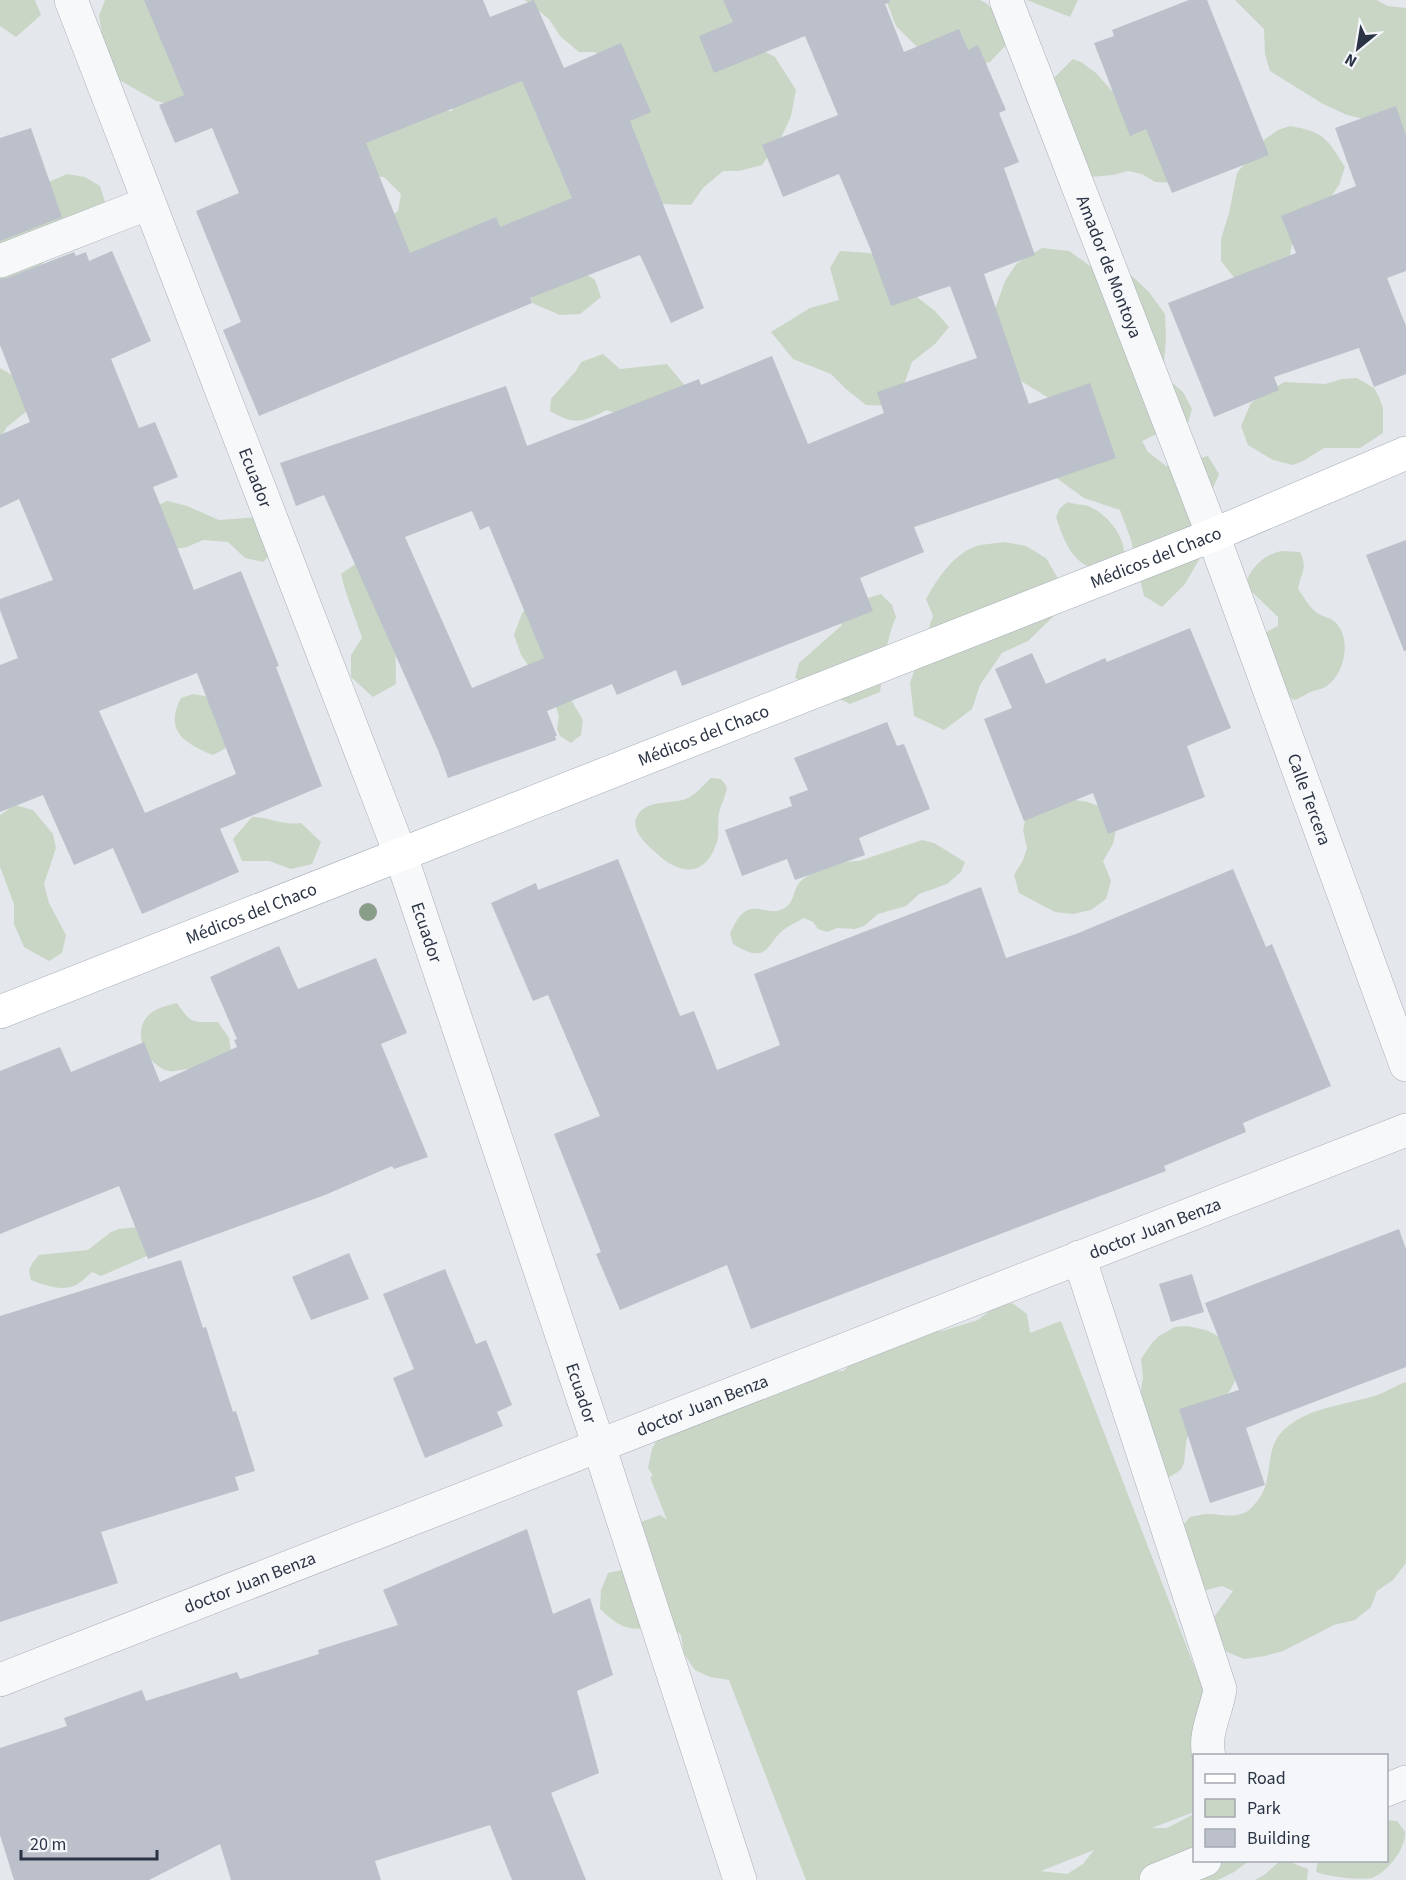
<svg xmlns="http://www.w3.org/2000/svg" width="1406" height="1880" font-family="'Source Sans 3',sans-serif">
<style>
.green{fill:#c9d6c5;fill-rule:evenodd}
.building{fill:#bbc0ca;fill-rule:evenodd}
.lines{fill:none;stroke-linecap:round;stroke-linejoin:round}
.minor-casing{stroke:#a9aeb7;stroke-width:34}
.major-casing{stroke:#a3abb8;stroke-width:34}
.minor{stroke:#f7f8fa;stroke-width:33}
.major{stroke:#fff;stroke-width:33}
.tree{fill:#899d89}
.labels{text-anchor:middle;stroke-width:4.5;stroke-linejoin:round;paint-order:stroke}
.street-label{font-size:18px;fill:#2b3445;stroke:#f4f6f9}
</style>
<rect width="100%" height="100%" fill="#e4e7ec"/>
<path class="green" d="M0,0H35L41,15L16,37L0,26Z
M105,0H175L216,114L156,101L109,74L99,16Z
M525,0H742L739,38L775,57L796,90L791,116L781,138L762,165L739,171H723L703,188L691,205L663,204L572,265L595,280L601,297L580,314L560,315L532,303L526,284L418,268L347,246L398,211L401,194L384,177L351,174L352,128L420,110L452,111L467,67L537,83L622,76L595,52H579L560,36L549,19Z
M886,0H980L986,3L1006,23L1008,43L990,62L967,67L924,54L896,26Z
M1027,0H1078L1070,17Z
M1235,0H1377L1387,6L1406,8V139L1376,122L1347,115L1323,104L1270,71L1265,54L1264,29Z
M1073,59L1081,62L1096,73L1121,101L1153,123L1175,183L1155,182L1142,174L1128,171L1113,175L1090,177L1047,152L1040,134L1044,120L1051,81Z
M1290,126C1325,132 1327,139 1345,167L1339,185L1325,205L1294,235L1289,260L1254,303L1221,261V239L1229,213L1237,173L1264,140L1278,130Z
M67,174L85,177L100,186L105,202L42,264L32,271L0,303V214L26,192Z
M1042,248L1069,251L1100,273L1132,276L1149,292L1165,314L1166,337L1164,364L1171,382L1183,392L1192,409L1187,426L1161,432L1142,441L1148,452L1166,466L1208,456L1219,474L1203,512L1200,558L1185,584L1162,607L1144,596L1131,540L1120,510L1084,498L1055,477L1079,412L1047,397L1003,370L995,309L1005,281L1017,263Z
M840,251L869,253L888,258L903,282L917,297L935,311L949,327L935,344L912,362L896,406L866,405L847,390L831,374L793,359L771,332L810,308L839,300L830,268Z
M603,354L620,369L667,364L691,393L627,418L607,410C582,422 576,426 550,411L551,399L576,371L581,362Z
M0,368L22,381L28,410L7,427L0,438Z
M1357,378L1374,388L1379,397L1383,408V433L1360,448H1324L1305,460L1293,465L1273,460L1248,445L1241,426L1251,403L1284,382L1325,384L1342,379Z
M167,501L187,506L219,520L260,517L278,546L263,562L245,558L228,542L203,540L187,547L170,550L154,507Z
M1068,502C1075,505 1081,504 1088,506C1104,512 1122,532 1124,550C1125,555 1122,563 1121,569C1112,569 1100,570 1091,567C1071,562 1062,535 1056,517L1060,508Z
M1005,542L1026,546L1046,558L1059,580L1054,616L1028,641L1002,653L980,685L972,709L944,730L914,716L910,683L933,616L926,599C938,578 954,552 980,545C988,544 997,543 1005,542Z
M1281,551L1300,552C1308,568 1301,573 1298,589C1304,597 1310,609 1319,614C1324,617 1331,618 1335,622C1352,638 1345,672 1328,685C1323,690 1317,689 1311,692C1305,694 1301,698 1294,700L1285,694L1262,638L1268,631L1278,626V617L1251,591L1246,583C1251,567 1264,555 1281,551Z
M368,555L395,618L396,684L373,697L351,677V655L362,638C355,616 346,596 341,574Z
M881,594L892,605L896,617C886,638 884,668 880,692L850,704L795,678L799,663L841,626L847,611L865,599Z
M532,602C547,642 560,684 583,720L581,735L571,743L560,736L557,729L559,717L555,703L521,655L514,635L522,613Z
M193,694L205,696L216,701L226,748L213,755C184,743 164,731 181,698Z
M711,778L721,779L727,787C726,796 721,804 719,813C717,823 720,836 716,845C703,880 677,873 655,852C644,842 625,825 642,810C654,800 672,804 686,799C696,795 703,785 711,778Z
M1064,798L1088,802L1107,809L1117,825L1113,844L1103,861L1111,881L1106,899L1091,910L1073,914L1055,912L1019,893L1014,875L1023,860L1027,848L1023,830L1027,812Z
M15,805L33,810L53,834L56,848L44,884L49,903L66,935L62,953L49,961L24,947L14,924V904L0,867V815Z
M252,817C269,817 283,826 301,823L321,842L312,864L291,869L269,861H242L233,839Z
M922,840L934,843L965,862L961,872L947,884L919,894L906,906L878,914L864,926L855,929L837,928L827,932L818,929L813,922L804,918C795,923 787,926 780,933C773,939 769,951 760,953C751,955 740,948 733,944L730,934C749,888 765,922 786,907C794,902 793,891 799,883C809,871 844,860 859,861Z
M177,1003C192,1025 192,1022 218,1022L229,1038L232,1058L202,1080L189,1069C183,1069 175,1072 169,1071C150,1067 134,1039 144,1021C151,1009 165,1006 177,1003Z
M138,1227L154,1253L101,1276L92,1272C87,1276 82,1282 76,1285C63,1292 43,1285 31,1280L29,1270L33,1262L39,1255L88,1250L111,1232L119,1229Z
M1012,1303L1027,1314L1030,1333L1061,1321L1203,1689L1194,1756V1812L1152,1828H1167L1194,1814V1860L1249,1861L1234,1872L1218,1880H806L729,1680L710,1677L695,1670L684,1654L681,1635L667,1622C635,1632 625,1633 600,1609L601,1590L608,1573L626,1569L641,1522L660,1515L667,1520L650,1477L653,1476L648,1468L652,1449L662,1431L824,1372L843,1371L857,1359L923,1330L942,1331L978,1320L993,1308ZM1094,1850L1083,1864L1067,1874L1041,1871Z
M1187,1326L1206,1330L1224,1339L1237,1376C1235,1381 1232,1388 1228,1393C1219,1404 1195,1420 1189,1433C1180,1453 1194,1470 1165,1478L1140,1396L1143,1378L1141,1359L1152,1343L1159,1336L1175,1327Z
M1406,1382V1563L1393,1580L1377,1591L1371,1607L1355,1620L1334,1625L1283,1651L1265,1656L1244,1659L1227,1652L1212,1640L1211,1621L1233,1591L1222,1586L1203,1591L1178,1531L1190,1517C1195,1516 1202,1514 1208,1514C1220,1514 1231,1518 1244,1513C1248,1512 1251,1508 1254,1505C1278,1481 1260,1448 1287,1427C1313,1406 1347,1405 1377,1395C1387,1392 1396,1385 1406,1382Z
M1387,1820L1397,1821C1399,1824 1403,1828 1405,1832C1406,1850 1386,1873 1372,1878C1355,1880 1331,1877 1316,1872L1318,1861L1386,1860Z
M1280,1861H1287L1308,1869L1307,1880H1255L1264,1875Z"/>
<path class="building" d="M144,0H483L490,17L534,0L564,68L621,43L651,112L630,121L704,308L671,323L640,255L530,298L532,303L259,416L223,330L241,322L196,211L239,193L212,128L175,143L159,105L184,95ZM522,81L572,198L500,227L496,217L410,253L366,143Z
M723,0H890V2L885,4L904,52L959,29L968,50L978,45L1006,110L999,113L1019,162L1004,168L1035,255L984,274L1029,404L1090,383L1116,458L914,527L924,552L860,578L873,611L682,686L676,670L617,695L612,684L547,711L557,736H555L556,740L448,778L438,750L324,495L296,506L280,463L506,386L527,446L699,379L701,385L772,356L808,444L884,413L877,392L977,358L950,286L891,306L870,248L839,174L783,197L762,145L838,115L805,36L714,73L699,36L733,22ZM472,511L480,530L489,526L544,658L472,688L405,537Z
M1189,0H1207L1269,155L1172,193L1146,129L1130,136L1094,43L1114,36L1112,30Z
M1396,106L1406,135V271L1387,278L1406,326V374L1374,387L1359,348L1274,377L1279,390L1214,417L1168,303L1296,253L1281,216L1356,186L1335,128Z
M31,128L62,217L0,241V138Z
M112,251L151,341L111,359L139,428L155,422L178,477L153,487L194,590L241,571L279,666L276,667L322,786L220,829L239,872L142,914L113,848L74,865L43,795L0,812V665L18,658L0,610V599L53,580L19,499L0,508V435L30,422L0,345V279L7,278L74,252L76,256L86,252L89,261ZM197,673L236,774L145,813L99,711Z
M1406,540V651H1404L1366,555Z
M1190,628L1231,728L1187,746L1205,797L1108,834L1093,793L1024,821L984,719L1012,708L995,669L1032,653L1046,684L1105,658L1107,662Z
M887,722L897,746L904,744L930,809L859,838L865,855L795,880L787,859L742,876L725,830L792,806L789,797L808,790L794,758Z
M618,859L680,1016L694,1011L717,1070L780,1045L754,974L981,887L1006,958L1076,934L1233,869L1266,947L1272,944L1331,1086L1243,1123L1246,1132L1164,1166L1166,1171L751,1329L727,1265L620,1310L596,1254L601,1252L554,1134L600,1116L548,995L533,1001L491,903L536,883L538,890Z
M279,946L298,989L376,958L407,1033L381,1044L428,1157L394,1169L392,1166L325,1195L148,1259L119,1186L0,1234V1071L60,1047L71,1072L144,1042L160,1082L237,1047L234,1040L237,1039L210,977Z
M1399,1229L1406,1249V1367L1246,1428L1265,1485L1210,1503L1179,1409L1239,1390L1205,1303Z
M349,1253L369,1299L311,1320L292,1277Z
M181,1260L203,1328L206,1327L233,1412L236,1411L255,1471L235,1477L239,1490L101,1532L118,1583L0,1622V1316Z
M445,1269L476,1344L486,1340L512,1405L497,1412L503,1426L425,1458L393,1378L414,1369L383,1294Z
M1192,1274L1204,1312L1171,1322L1159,1284Z
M527,1529L553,1614L590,1598L613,1675L577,1691L599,1773L551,1793L586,1880H512L490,1825L375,1861L381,1880H231L220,1844L149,1880H14L0,1835V1748L67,1726L64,1718L142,1690L146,1701L237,1672L240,1679L319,1654L318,1650L398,1625L383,1590Z"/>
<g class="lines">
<defs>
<g id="minor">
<path id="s1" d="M71,0L400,853L599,1446L740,1880"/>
<path id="s2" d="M1006,0L1213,535L1406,1065"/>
<path d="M0,261L149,203"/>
<path d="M1079,1257L1220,1689C1217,1710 1203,1735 1209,1756"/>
<path id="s3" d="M0,1680L1406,1130"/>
<path d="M1386,1790L1406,1782"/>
<path d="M1156,1880L1205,1860"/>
</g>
<g id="major">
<path id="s4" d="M0,1012L1213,535L1406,453"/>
</g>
</defs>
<use href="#minor" class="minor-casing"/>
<use href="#major" class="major-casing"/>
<use href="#minor" class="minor"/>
<use href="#major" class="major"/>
</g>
<circle class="tree" cx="368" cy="912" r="9"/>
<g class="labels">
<g class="street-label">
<text dy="6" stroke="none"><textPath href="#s2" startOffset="286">Amador de Montoya</textPath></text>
<text dy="6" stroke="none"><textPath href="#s1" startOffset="512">Ecuador</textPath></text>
<text dy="6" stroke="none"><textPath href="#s4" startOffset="1242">Médicos del Chaco</textPath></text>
<text dy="6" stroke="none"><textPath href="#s4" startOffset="756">Médicos del Chaco</textPath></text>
<text dy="6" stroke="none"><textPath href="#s2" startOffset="855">Calle Tercera</textPath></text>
<text dy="6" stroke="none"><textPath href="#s4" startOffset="270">Médicos del Chaco</textPath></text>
<text dy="6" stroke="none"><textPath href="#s1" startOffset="998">Ecuador</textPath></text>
<text dy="6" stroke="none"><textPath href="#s3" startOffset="1240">doctor Juan Benza</textPath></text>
<text dy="6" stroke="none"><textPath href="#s1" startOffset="1484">Ecuador</textPath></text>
<text dy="6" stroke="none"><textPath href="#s3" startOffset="754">doctor Juan Benza</textPath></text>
<text dy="6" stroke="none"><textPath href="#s3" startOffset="268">doctor Juan Benza</textPath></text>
</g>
</g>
<rect x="1193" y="1754" width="195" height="108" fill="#f4f6f9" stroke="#a4a8b1" stroke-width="1.5"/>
<rect x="1205" y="1774" width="30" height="9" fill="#ffffff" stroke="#a4a8b1" stroke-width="1.5"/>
<text x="1247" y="1784" font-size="18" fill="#2b3445">Road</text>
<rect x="1205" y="1799" width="30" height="18" fill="#c9d6c5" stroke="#a4a8b1" stroke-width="1.5"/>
<text x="1247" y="1814" font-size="18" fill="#2b3445">Park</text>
<rect x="1205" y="1829" width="30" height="18" fill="#bbc0ca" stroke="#a4a8b1" stroke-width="1.5"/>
<text x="1247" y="1844" font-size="18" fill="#2b3445">Building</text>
<g transform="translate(1358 48) rotate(210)" stroke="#f4f6f9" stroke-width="4.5" paint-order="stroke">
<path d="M0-4.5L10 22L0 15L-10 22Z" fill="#2b3445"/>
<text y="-9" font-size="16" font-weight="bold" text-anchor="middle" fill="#2b3445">N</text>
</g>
<path d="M21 1850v9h136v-9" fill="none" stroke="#2b3445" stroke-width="3"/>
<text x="30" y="1850" font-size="18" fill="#2b3445" stroke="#f4f6f9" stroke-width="4.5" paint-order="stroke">20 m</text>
</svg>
